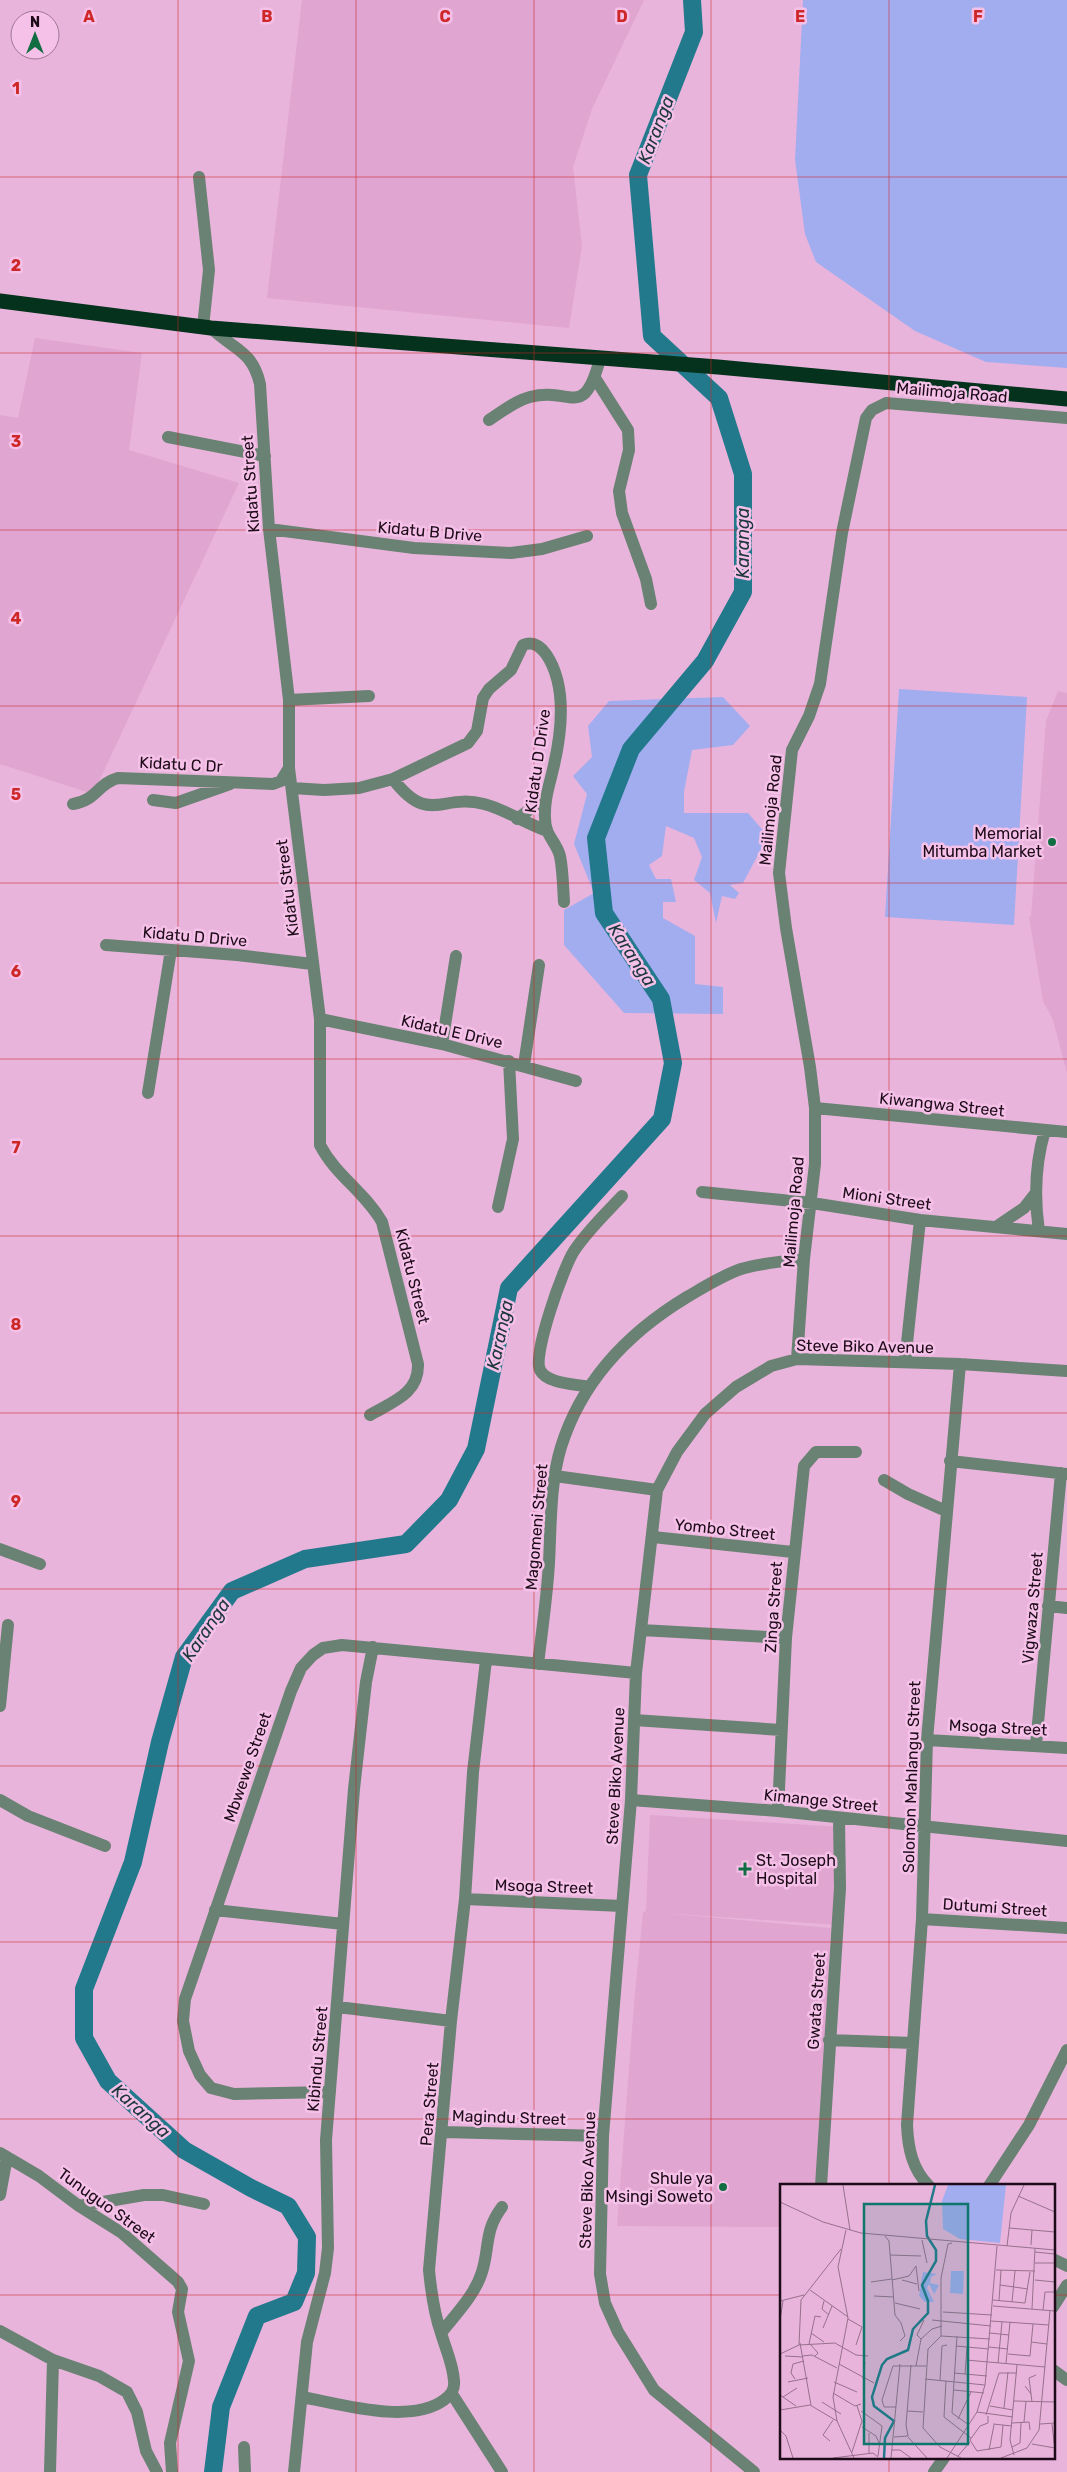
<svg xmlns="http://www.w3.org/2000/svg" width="1067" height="2472" font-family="Rubik,sans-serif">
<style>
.built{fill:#e0a5d0}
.green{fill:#a2adf0}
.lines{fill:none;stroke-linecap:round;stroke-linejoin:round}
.river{stroke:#23798c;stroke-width:18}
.minor{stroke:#6a8273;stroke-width:12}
.highway{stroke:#04321c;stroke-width:15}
.grid{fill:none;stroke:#cd2727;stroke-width:1;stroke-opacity:0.55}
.poi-dot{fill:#116e42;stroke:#f6c1e8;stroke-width:2}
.labels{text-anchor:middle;stroke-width:5;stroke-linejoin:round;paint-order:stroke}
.street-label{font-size:16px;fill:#1d0b19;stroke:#f6c1e8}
.poi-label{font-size:16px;fill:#1d0b19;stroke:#f6c1e8;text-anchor:end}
.water-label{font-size:18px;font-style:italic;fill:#1d373e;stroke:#f6c1e8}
.inset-river{fill:none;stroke:#23798c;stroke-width:2.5}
.inset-road{fill:none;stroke:#97708d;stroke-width:1}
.view{fill:#0f766e;fill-opacity:0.15;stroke:#0f766e;stroke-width:2.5}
.inset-edge{fill:none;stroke:#1d0b19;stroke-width:2.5}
.grid-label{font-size:16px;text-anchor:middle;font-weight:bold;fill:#cd2727;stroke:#f6c1e8;stroke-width:5;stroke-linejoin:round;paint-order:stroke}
</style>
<rect width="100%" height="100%" fill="#e9b4db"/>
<path class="built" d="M302,0H644L592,109L573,167L582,246L569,328L267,298Z
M35,338L142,353L129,450L239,483L93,794L0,764V415L18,418Z
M1058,691L1067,693V1073L1053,1020L1043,1001L1029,917L1031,916L1046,721Z
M650,1815L841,1827L839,1925L662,1913L831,1928L817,2186H781V2227L617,2226L634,2004L643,1912L646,1911Z"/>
<path class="green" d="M803,0H1067V368L986,362L915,331L816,262L805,234L795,160Z
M899,689L1027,697L1014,925L885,917Z
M723,697L750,726L733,745L692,750L684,792V813H748L768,836L743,883L730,885L739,893L735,899L722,896L716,923L710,893L694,880L702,857L694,838L666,826L662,856L649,865L656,879H671L676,902H663V918L695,936V984L723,987V1014L624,1013L564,945V910L594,893L574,844L587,794L573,776L592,757L588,726L609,701Z"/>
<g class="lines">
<path class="river" d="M213,2472L221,2407L257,2316L294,2302L306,2273L307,2237L288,2206L251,2188L184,2150L108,2081L84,2038V1989L133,1862L160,1742L184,1657L232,1591L305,1559L406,1544L449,1500L476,1449L509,1288L662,1119L673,1063L661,999L604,913L596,838L631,749L705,661L743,592V474L719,398L652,336L638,175L694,32L692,0"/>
<path class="minor" d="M199,177L209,270L203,327
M211,328C234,350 252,350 260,384L269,529L289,700V768L320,1019V1145C336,1176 365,1192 382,1222L418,1364C419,1394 392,1402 370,1415
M595,378L628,430L629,450L619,491L622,513L646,579L651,604
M489,420C501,412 515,401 530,397C571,386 583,422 600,359
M168,437L265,456
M269,529L414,548L511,553L542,549L587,536
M289,700L369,696
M393,779C429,826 441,793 484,804C504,809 525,823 545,830
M292,788L324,790L359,788L393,779L468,743L477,731L483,698L489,689L511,670L523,645C533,641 540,646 546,654C567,685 562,730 554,765C550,783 544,799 545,818C545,836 556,841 560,856C563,871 563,887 564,902
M153,800L176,803L230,784
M73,804C97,800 97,784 118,778L273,784L281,781L289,768
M517,819L545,798
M106,945L237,955L312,964
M320,1019L442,1044L576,1081
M442,1044L456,956
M524,1065L539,965
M148,1093L171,950
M815,1108L1067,1132
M702,1192L812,1203L920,1220L1067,1234
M498,1207L513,1139L509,1061
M996,1227L1024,1208L1035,1194
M1039,1231C1034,1197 1035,1164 1045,1130
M797,1359L804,1259L815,1164V1108L810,1067L786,928L779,873L792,750L809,716L820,684L842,533L866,418L872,410L886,403L1067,418
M905,1362L920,1220
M589,1387C576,1384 547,1384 540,1370C532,1355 564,1266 574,1251C587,1231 606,1213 622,1196
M950,1461L1067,1474
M555,1476L657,1490
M884,1480L908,1494L946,1511
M653,1537L793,1552
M0,1549L40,1564
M1048,1606L1067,1608
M641,1630L786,1638
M538,1664C542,1631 547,1597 549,1563C551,1525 550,1483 561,1447C582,1380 629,1332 687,1297C704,1287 721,1276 741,1269C761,1263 783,1261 804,1259
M0,1706L8,1625
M634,1720L781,1730
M927,1740L1067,1748
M1036,1745L1061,1473
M0,1800L28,1816L105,1846
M631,1800L778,1811L1067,1841
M778,1811L786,1638L804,1466L816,1452H856
M465,1899L622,1906
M215,1910L343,1924
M922,1919L1067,1928
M338,2007L451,2021
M829,2040L913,2043
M330,2092L234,2094L211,2088L200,2075L189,2051L183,2021L185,1999L291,1691L301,1668L313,1655L323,1648L342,1645L636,1673
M443,2132L603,2136
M0,2153L39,2176L79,2206L122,2233L178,2282L182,2289L178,2312L189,2361L170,2443L172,2472
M821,2186L840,1888L839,1818
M929,2186C912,2169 908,2148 907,2125L922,1919L927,1740L960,1364
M989,2186L1029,2125L1067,2050
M0,2195L7,2157
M79,2206L144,2195H163L204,2204
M1053,2259L1067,2266
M1053,2307L1067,2285
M0,2331L53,2360L99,2376L127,2392L137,2412L146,2451L157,2472
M441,2333C455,2315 475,2295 482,2272C490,2246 484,2231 502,2207
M1053,2370L1067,2380
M452,2394L502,2472
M302,2397C341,2404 410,2425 444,2400C451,2395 455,2390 454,2381C453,2364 446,2350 441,2333C434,2313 431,2291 429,2270L451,2021L465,1899L473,1772L486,1660
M244,2447L245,2472
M50,2472L53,2360
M294,2472L307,2342L325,2273L328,2248L326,2140L354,1789L366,1682L373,1647
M754,2472L654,2390L618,2332L605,2303L600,2274L603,2136L631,1800L636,1673L657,1490L677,1452L705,1414L736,1387L771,1366L797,1359L960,1364L1067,1371
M934,2472L944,2458"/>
<path class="highway" d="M0,301L211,328L718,367L1067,399"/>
</g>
<path class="grid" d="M178,0V2472M356,0V2472M534,0V2472M711,0V2472M889,0V2186M0,177H1067M0,353H1067M0,530H1067M0,706H1067M0,883H1067M0,1059H1067M0,1236H1067M0,1413H1067M0,1589H1067M0,1766H1067M0,1942H1067M0,2119H1067M0,2295H781M1053,2295H1067M889,2458V2472"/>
<g class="poi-dot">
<circle cx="1052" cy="842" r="5"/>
<path d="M742.5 1861.5h5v5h5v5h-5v5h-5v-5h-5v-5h5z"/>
<circle cx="723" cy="2187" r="5"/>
</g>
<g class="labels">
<g class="street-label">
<text transform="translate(952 392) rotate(5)" y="6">Mailimoja Road</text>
<text transform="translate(250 484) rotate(-94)" y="6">Kidatu Street</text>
<text transform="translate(430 531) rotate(5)" y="6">Kidatu B Drive</text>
<text transform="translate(537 761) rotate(-82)" y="6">Kidatu D Drive</text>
<text transform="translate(181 764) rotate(3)" y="6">Kidatu C Dr</text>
<text transform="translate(770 810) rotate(-84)" y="6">Mailimoja Road</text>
<text transform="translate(287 888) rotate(-97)" y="6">Kidatu Street</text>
<text transform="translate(195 936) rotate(5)" y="6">Kidatu D Drive</text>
<text transform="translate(452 1031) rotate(13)" y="6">Kidatu E Drive</text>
<text transform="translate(942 1104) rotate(6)" y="6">Kiwangwa Street</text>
<text transform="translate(887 1198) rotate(8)" y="6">Mioni Street</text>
<text transform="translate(793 1212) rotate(-85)" y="6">Mailimoja Road</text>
<text transform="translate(413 1276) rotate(76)" y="6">Kidatu Street</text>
<text transform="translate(865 1346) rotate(1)" y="6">Steve Biko Avenue</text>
<text transform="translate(536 1527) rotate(-85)" y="6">Magomeni Street</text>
<text transform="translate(725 1529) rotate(6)" y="6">Yombo Street</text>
<text transform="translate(773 1607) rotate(-86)" y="6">Zinga Street</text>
<text transform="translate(1032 1608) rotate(-85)" y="6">Vigwaza Street</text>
<text transform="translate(998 1727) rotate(3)" y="6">Msoga Street</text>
<text transform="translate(247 1767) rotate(-71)" y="6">Mbwewe Street</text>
<text transform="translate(615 1776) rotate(-87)" y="6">Steve Biko Avenue</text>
<text transform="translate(911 1777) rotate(-88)" y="6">Solomon Mahlangu Street</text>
<text transform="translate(821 1800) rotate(6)" y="6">Kimange Street</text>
<text transform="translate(544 1886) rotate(2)" y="6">Msoga Street</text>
<text transform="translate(995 1907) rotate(4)" y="6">Dutumi Street</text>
<text transform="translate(816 2001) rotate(-86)" y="6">Gwata Street</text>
<text transform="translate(317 2059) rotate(-85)" y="6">Kibindu Street</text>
<text transform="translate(429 2104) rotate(-85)" y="6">Pera Street</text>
<text transform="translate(509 2117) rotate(2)" y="6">Magindu Street</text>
<text transform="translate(587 2180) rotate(-88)" y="6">Steve Biko Avenue</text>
<text transform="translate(107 2205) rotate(36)" y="6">Tunuguo Street</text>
</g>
<g class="poi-label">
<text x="1042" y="839">Memorial<tspan x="1042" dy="18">Mitumba Market</tspan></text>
<text x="756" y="1866" text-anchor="start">St. Joseph<tspan x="756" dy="18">Hospital</tspan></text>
<text x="713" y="2184">Shule ya<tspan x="713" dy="18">Msingi Soweto</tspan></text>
</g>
<g class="water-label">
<text transform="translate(656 130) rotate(-69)" y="6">Karanga</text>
<text transform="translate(743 543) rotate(-90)" y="6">Karanga</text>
<text transform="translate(632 955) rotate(57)" y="6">Karanga</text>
<text transform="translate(500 1335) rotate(-78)" y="6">Karanga</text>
<text transform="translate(206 1630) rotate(-56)" y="6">Karanga</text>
<text transform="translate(141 2111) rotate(42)" y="6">Karanga</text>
</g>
</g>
<g transform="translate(780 2184)">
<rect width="275" height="275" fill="#e9b4db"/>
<path d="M168,1H226L220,59L180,55L163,45L162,17ZM171,87H184L183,110L170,109ZM143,88L157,90L151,93L150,99L159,101L156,107L154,110L149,100L147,104L154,118H145L139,112Z" fill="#a2adf0"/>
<path class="inset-river" d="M104,274L105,254L114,237L94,222L92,213L102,181L107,175L128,166L133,145L148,129V117L142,101L156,77V66L147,52L146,37L155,1"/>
<path class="inset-road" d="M63,1L70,46M238,12L275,28M0,18L43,38L81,49L275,66M229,44L275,48M66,46L58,83L68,134L53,213L57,237L74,274M105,52L109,57L115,131L121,139L125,152L120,157M142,56L147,79M251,61L252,46M227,62L231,29L244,1M255,68L275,70M110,71L141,72M255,79H275M216,86L255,87M112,96L129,92L136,82L139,107M122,96L137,100M255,96L275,98M91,98L112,95M220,101L248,105M30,106L68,133M94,112L114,113M213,116L245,119L250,88M0,117L24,111M44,117L42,125L49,131M219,117L221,86M232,118L235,87M115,119L140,125M213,122L275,127M252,125L255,64M263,126L265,108H275M163,128L212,131M68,135L82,143L76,161M0,136L3,117M152,136L211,142M211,137L269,141M43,144L52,122M31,149L44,158M210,149L229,151M161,152V94L168,60L172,59M177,152L172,229L189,241M141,155L137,151L144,136M251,158L267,160M20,159L31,221M29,160L35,132L41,133M30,160L38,169L35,172M19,161L55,159L76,171L88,172M176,162L209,165M209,163L228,165M0,170L19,161L21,116L61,65M228,170L250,172L253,140M5,172L23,173M22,172L32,171L57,184M186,176L265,183M218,179L222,138M226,179L230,138M59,180L94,199M136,182L141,155L152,145L162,142M174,189L207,192M185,190L187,163M15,195L11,189L13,180L24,177M83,195L85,178M145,195L205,201M160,196L162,162L167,161M166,197L164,233L191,254M8,198L28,194M54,198L77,208M245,202L251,210L252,218M174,206L204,209M53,209L75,222L81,220M251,210L249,194L256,191M0,211L16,222M3,213L17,204M234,217L275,218M42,218L61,230M210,222L233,226M116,223H104L102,216L113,182H146M224,224L228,188M0,226L30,221L57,237M81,227L102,242L98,272M127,227L143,228M197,228L233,233M206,231L219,189H237M208,232V239L200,242L190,256L197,267L221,263L223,241M178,235L191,208M244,238L246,217M232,239L249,238L250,246M213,240L232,242M260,240L275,239M272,240L275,266M82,243L96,252L100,261M0,246L6,252L13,274M89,249V270M114,253L128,252L126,241L131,181M128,253L147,274M50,257L43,251L53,236M252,260L275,264M232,263L240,259L241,239M112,266H120L131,274M209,266L214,241M72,268L82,237L77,222M234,271L230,256L237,181M178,272L190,258M53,274L93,269L98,273M111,274L120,180M167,274L197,228L205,201L217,62M181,274L160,263L143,244L148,165L161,152L210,155M221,274L247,264L259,246L270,127"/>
<path class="view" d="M84,20H188V260H84Z"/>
<rect width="275" height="275" class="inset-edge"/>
</g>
<g class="grid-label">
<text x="89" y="22">A</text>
<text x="267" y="22">B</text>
<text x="445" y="22">C</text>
<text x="622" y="22">D</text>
<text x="800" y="22">E</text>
<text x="978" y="22">F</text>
<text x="16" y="94">1</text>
<text x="16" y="271">2</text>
<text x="16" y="447">3</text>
<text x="16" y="624">4</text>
<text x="16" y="800">5</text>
<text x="16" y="977">6</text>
<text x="16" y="1153">7</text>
<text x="16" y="1330">8</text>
<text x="16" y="1507">9</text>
</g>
<g transform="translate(35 35)"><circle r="24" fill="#f6c1e8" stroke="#9f7895"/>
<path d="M0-4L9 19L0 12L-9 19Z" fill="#116e42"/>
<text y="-8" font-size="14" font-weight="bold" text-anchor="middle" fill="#1d0b19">N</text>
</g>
</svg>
